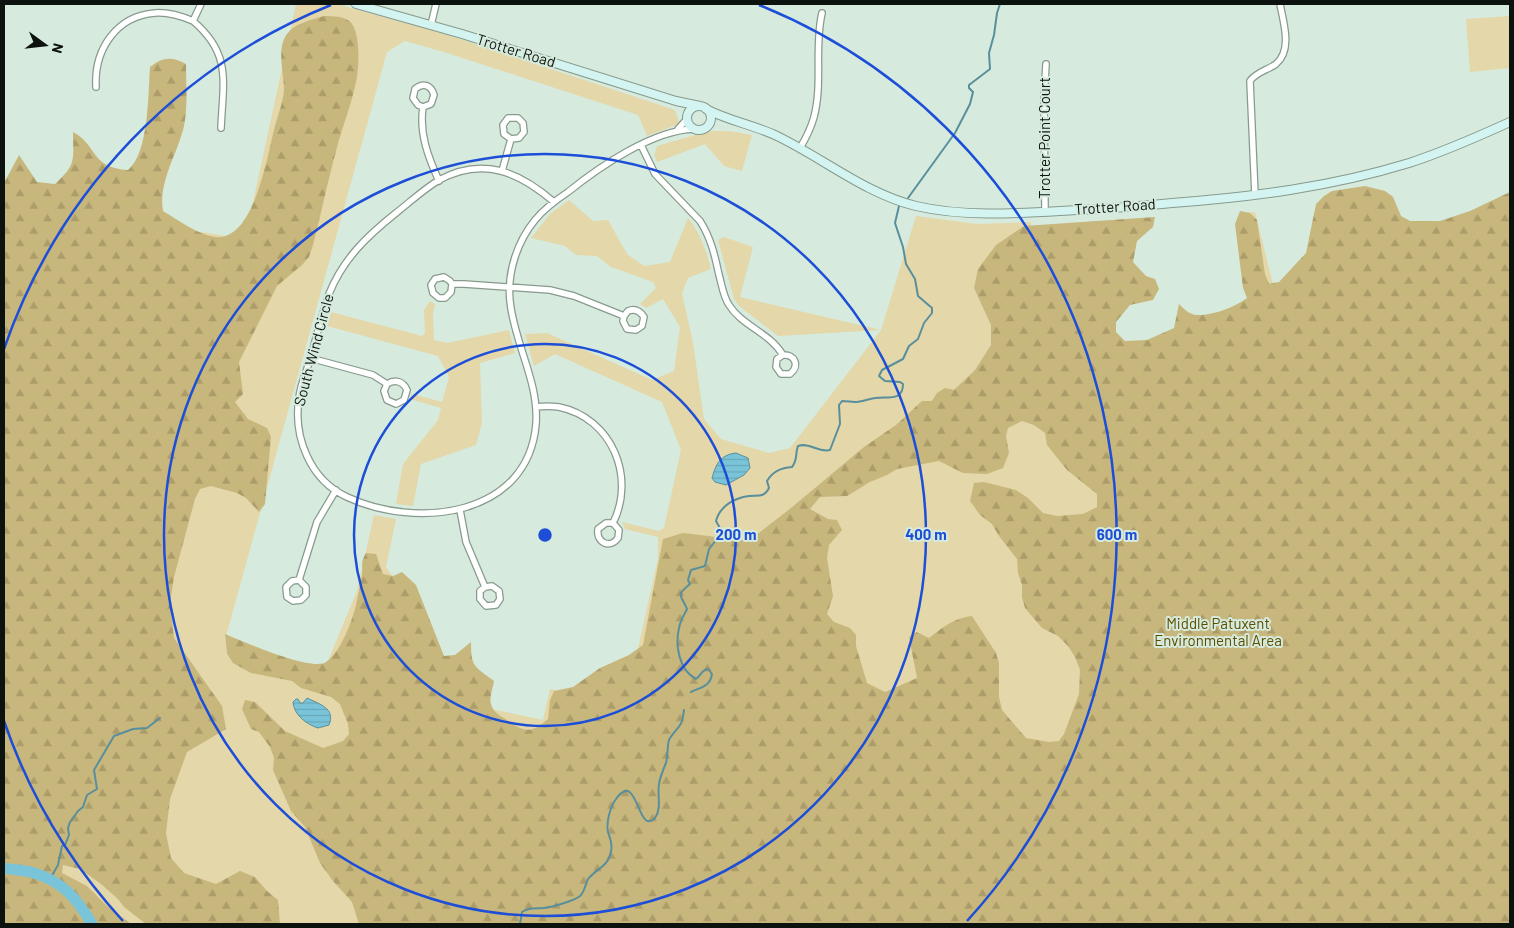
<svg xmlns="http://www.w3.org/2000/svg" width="1514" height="928" font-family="Barlow,sans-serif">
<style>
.green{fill:#e4d7a9}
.forest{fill:url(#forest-firs);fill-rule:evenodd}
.water{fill:url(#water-rules);stroke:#598f9c}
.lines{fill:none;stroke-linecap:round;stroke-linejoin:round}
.stream{stroke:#598f9c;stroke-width:2}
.river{stroke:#7ac4d9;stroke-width:11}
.street-casing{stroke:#879a8d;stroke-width:8}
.secondary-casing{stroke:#879a8d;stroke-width:10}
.street{stroke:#fff;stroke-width:5.5}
.secondary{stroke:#d4f4f1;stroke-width:8}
.ring{fill:none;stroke:#1d4ed8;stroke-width:2.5}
.labels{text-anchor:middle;stroke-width:4;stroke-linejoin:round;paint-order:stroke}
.street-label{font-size:15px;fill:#0c130e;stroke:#d6ebdd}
.park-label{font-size:15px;fill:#5e4d00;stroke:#d6ebdd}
.centre{fill:#1d4ed8;stroke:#d6ebdd;stroke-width:2.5}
.ring-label{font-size:15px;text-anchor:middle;font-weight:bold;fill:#1d4ed8;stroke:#d6ebdd;stroke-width:4;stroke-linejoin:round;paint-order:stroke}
</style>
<defs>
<pattern id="forest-firs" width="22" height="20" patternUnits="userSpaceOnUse" patternTransform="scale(1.25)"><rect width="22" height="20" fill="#c8b77c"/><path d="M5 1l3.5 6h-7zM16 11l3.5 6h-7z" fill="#ab9c6a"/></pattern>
<pattern id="water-rules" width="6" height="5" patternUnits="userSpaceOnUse" patternTransform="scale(1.25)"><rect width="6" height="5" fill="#7ac4d9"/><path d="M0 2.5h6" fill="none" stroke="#68a8b9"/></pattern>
</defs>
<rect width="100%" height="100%" fill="#d6ebdd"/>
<path class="green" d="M296,4H337L448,35L675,110L679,122L676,125L647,136L638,115L444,52L405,41L387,52L225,640L323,673L357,591L374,515L396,519L386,567L420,616L413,692L543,720L550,689L613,703L630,685L658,558V537L625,529L622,522L659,531L664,528L681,450L662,402L555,354L534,366L525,334L547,333L652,380L674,371L680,327L663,299L646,308L640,304L656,288L653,282L611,267L597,256L576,255L565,246L531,238L550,214L569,200L593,221L608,220L627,254L644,266L670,262L688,218C701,234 706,250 711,269L688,278L682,293L693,343L704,419L721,439L769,453L790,448L881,330L778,336L739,306L734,299L718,240L724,237L753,247L740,297L881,330L916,216L977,224L1031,222L1040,344L1122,357L1262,300L1240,213L1255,212L1276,296L1510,924H4V201L245,239Z
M1510,16V68L1470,72L1466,19Z
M709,131H730L752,135L742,171L724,166L705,144L657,162L654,155L657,146Z
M430,301L435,304L433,314L434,340L447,343L509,330L515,353L480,363L482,423L476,445L421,464L413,506L396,504L403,464L438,420L441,408L410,399L412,394L442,402L449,377L438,356L327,326L331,312L422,336L425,333L424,310Z"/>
<path class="forest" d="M324,16C333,16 347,16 352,24C360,35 359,65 357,77C353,99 345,120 339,140C329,175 322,210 313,245L309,257L302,265L277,286L239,362L243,394L235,402L248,419L267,428L271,437L265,504L259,512L246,498L237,493L211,486L200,489L195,499L174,577L170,603L174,638L222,706L226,729L187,752L170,799L166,833L171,858L184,873L216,884L240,871L255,877L267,891L278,900L280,924H146L124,907L118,899L101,884L80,869L63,865L62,873L87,886L106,905L131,924H4V183L19,155L37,182L55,184C77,164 73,160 73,132C98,145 90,168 128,170C149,153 148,94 150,67C162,57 172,56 186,64C186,84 188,106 184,126C178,153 158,182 163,211C178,220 204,239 221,237C255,233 267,157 274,130C277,117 283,103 284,90C284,72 276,49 287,34C295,23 311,20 324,16Z
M1365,186L1385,191L1393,197L1401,216L1410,221H1440L1470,211L1510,192V924H359L352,902L333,881L320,863L305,827L291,811L273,770L274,758L270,747L259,732L251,729L242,709L245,700L255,702L285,731L323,748L343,741L349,734L348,724L340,704L331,697L301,688L292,681L251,673L233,663L227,653L225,634C242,641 312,672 326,662C341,652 352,621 356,605C358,595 360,585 362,575C363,565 360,563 366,553L376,554L383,574L393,576L402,572L416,585L444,656L455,655L471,642C471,667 474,666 494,681C493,688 489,698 491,704C493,711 498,715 504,718C522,731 529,736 548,719L550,700L554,691L573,687L600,668L629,655L643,645L663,539L683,533L742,540L751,539L791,508L864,447L896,425L922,401H932L937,393L945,388L954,390L975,370L991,345V325L974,288L978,269L996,245L1024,226L1155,217L1153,227L1137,241L1133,262L1146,276L1155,279L1159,289L1153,300L1130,305L1116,322V332L1125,341L1147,340L1174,328L1179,304C1184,309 1189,314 1196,315C1212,316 1235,307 1247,298L1243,288L1235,224L1240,211L1250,213L1257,220L1265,274L1269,284L1279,282L1306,253L1316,204L1324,196L1332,191ZM1022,421L1034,425L1045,433L1047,445L1067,470L1097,494V507L1083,514L1057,516L1043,513L1028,498L1016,490L984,482L974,483L970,501L980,515L992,524L999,536L1017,559L1018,573L1022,585V597L1025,608L1042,628L1058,636L1068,646L1075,657L1080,670L1079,694L1064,734L1059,741L1049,742L1026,738L1002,710L999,697V663L996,653L972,616C954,618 943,627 929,638L917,632L909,637L917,678L885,692L867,683L856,646V635L850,628L834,622L827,614L833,596L827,558L829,545L842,530L837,520L828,519L810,509L820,497L847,496L870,482L887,475L897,469L939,461L963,473L987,474L1003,468L1009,453L1006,436L1008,428Z"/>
<path class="water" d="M736,453L748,458L750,468L744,475L726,485L715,482L712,478C716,464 720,455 736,453Z
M307,698C319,704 336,708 329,725L318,728C306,724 294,715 293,702L296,699H298L300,703H303Z"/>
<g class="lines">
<path class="stream" d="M908,198L955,133L970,104L973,92L969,88V85L990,69L989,53L994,35L997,13L1000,4
M691,692C701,687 710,687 712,674L708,669C701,670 701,676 696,679C679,670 675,646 679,628C680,621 684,615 687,609C682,595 674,597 690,584L688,580L691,570L705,566L709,549L717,539L721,530L716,521C720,506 734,498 749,496C758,495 764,498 769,488L767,481C773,471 781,468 792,467C798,460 795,453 798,446C810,442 818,453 830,450L840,424L839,405L842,401C847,401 851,402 855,402C861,402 868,399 875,398C887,396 903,402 903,384L900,382L885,381L879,376L882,370L903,359L909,346L918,339L924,323L932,313V308L918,296L915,279L906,264L903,247L895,223L899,206
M50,879L58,865L62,846L65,845L69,835L68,828L70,822L78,811L83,807L87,795L97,789L94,770L114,736L133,729L147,728L160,718
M520,924L522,912C529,907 536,909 544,908C552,907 574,901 580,896C585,891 585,885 588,879C596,869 609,866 611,851C613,844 610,838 608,832C606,823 610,807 616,799C638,768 637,837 655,818C662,809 657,794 659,784C660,777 663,770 666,763C668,756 667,747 669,740C672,734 677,730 680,725C683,721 683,715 684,710"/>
<path class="river" d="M4,868C13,870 22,870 31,872C62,881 76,897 92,924"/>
<defs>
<path id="street" d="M201,4L193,21C232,54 223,82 221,128
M431,25L436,4
M96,87C94,50 116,16 155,13C168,12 181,16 193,21
M423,107L431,104L434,95C431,85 423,82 415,89L413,98L418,105L423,107C419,133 428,157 439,181
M678,129L687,119
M641,145L655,174L700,221C711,238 715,256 719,275C722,285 723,296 729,305C742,326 769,332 783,355C795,354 800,366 790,374H781L776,367L777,359L783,355
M800,148C806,138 811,128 814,117C823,83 814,47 822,13
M502,171L511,139L504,134L503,125L508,118H518L523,123L524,132L519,138L511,139
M1255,195L1250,81C1256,72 1268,70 1276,64C1293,50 1283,21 1280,4
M554,202C519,172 483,156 439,180C424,189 410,202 396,213C367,236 343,259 329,294C322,315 316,336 311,357C307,370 300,385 299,398C293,437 310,480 347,497C415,529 528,518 536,424C539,381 514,343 510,301C507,273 517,242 535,220C544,209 556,200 568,192C599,167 653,130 694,129
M1045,212L1044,99L1046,64
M452,284L450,281L444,277L435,279L431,285L433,293L439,298H445L451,292L452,284H464L550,290L574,296L624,316L628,311C635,308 640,311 644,317L642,326L636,330L627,329L623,321L624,316
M310,358L373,375L387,384C395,379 403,381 407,390L404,400L396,404L387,400L384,391L387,384
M536,407C543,406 551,406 559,407C612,418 636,477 613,523L619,530L618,538C610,549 596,543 598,529L606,523H613
M460,510L466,542L485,587L480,591V599L486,606L496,605L500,599L499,591L492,586L485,587
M299,580L292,581L286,587L287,597L293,601L301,600L306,595V587L299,580L317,522L336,490"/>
<path id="secondary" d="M356,4L462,34L676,101L700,106
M687 118a12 12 0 1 1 24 0a12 12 0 1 1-24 0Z
M706,109C729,121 754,125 777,136C823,158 866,194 916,206C968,218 1023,213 1076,210C1108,209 1140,206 1172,203C1252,197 1331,187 1409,163C1443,152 1477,137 1510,122"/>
</defs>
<use href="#street" class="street-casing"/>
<use href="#secondary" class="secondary-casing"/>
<use href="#street" class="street"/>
<use href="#secondary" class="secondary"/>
</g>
<g class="ring">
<circle cx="545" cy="535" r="191"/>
<circle cx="545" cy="535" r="381"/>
<path d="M123 921A572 572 0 0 1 4 721M4 349A572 572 0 0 1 331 5M759 5A572 572 0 0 1 967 921"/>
</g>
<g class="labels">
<g class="street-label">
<text transform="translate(516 51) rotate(17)" y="5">Trotter Road</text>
<text transform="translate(1045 138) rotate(-90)" y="5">Trotter Point Court</text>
<text transform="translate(1115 207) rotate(-4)" y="5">Trotter Road</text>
<text transform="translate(314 350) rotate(-75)" y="5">South Wind Circle</text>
</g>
<g class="park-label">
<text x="1218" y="629">Middle Patuxent<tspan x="1218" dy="17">Environmental Area</tspan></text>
</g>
</g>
<circle cx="545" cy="535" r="8" class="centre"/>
<g class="ring-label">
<text x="736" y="540">200 m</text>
<text x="926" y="540">400 m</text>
<text x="1117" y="540">600 m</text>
</g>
<rect width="1514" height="928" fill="none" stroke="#0c130e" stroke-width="10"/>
<g transform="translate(45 45) rotate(105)" stroke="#d6ebdd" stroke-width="4" paint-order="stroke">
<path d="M0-4L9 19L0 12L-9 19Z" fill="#0c130e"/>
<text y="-8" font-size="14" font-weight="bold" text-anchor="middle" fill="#0c130e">N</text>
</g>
</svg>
